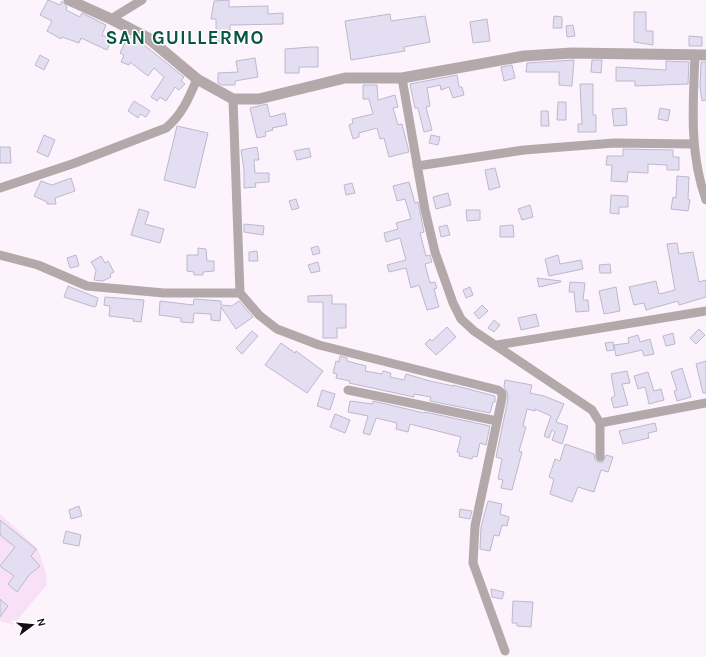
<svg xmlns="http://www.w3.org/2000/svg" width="706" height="657" font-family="Karla,sans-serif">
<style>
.built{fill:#f8e1f6}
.building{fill:#e3def2;stroke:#bdb8cc}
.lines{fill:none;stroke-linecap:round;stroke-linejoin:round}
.minor{stroke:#b3a9ab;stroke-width:9}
.tertiary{stroke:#b3a9ab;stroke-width:11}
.labels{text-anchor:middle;stroke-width:3;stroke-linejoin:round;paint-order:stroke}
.district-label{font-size:19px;font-weight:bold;letter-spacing:1px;fill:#0a5741;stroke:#fff}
</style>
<rect width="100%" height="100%" fill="#fdf3fc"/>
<path class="built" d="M0,514L38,549L46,573L47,585L13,625L0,621Z"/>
<path class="building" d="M48,0L60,5L62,1L67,7L66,10L80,17L82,13L106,25L102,35L112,39L107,50L81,38L79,43L62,37L61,39L47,31L52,21L40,15Z
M229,0V7L268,6V14L283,13V24L230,25V41H216V19H211L214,1Z
M634,12H646V31H653V45L634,42Z
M390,14L391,21L425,16L430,42L404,47L405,51L351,60L345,21Z
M554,16L562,17V28H553Z
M487,19L490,41L473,43L470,22Z
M573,25L575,36L567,37L566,26Z
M128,36L139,41L184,77L181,81L185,84L179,90L175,87L166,101L160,97L157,101L151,97L164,77L154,68L148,76L130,62L129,65L121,62L124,55L120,53Z
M689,36L702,37V46H689Z
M311,47H318V67H299V73H285V49Z
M40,55L49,60L44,70L35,65Z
M255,58L258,77L235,81V85H222L218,83V73L238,72L236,61Z
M574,60L572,86L559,85V72H526L527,63Z
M592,60H602L601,73L591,72Z
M666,61L689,62L688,84L635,86V81H616V67L666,70Z
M701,62H706V100L702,101L700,87Z
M512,65L515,78L504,81L501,67Z
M457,75L459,87H462L464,95L453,98L449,87L441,90L440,85L427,88L430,106L426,107L432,130L424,132L418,108H415L410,84Z
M580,84H593V115H596V132H578V124H582Z
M363,85H377L378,100L395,95L398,107L393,108L398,125L402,124L409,152L389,157L384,138L380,139L377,128L359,133V137L353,139L349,125L353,123L352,119L373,114L369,99H363Z
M134,101L150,111L146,117L140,114L138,118L128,111Z
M558,102H566V120H557Z
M267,104L270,117L285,113L287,125L272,128L273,130L265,132L266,136L257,138L250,108Z
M626,108L627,125L614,126L612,109Z
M660,108L670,110L668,121L658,119Z
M541,111H548L549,126H541Z
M177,126L208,133L195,188L164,180Z
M44,135L55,140L48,157L37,152Z
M431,135L440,137L438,145L429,143Z
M0,147H10L11,163H0Z
M257,147L259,160H254L255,173H269V182L255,183L256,187L244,188V169L241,150Z
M309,148L311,157L297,160L294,151Z
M623,149L673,150V157H679V170H667V165L648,164V173L628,172L627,182L611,181L612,165H606L607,156H623Z
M495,168L500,187L489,190L485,170Z
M677,176L689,177L688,199L690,200L688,211L671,209L673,197L676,198Z
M71,178L75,191L55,198L56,204H47V202L34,196L41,181L52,185Z
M409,182L415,203L418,202L424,232L420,233L426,256L430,255L432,262L425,264L430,283L435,282L437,288L434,289L439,307L427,310L419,285L411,288L406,268L389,272L387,265L406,260L400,238L386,242L384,233L398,229L396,223L411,219L405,199L397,201L393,186Z
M352,183L355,193L346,195L344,185Z
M448,193L451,205L436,209L433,197Z
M611,195L628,196V207H619V214L610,213Z
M296,199L299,208L292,210L289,201Z
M530,205L533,217L522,220L518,209Z
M139,209L149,212L145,224L164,229L160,243L131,235Z
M466,210H480V220L467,221Z
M244,224L264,226L263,235L244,232Z
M447,225L450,235L441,237L439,227Z
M513,225L514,237H500V226Z
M677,243L679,254L693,252L699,282L706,280V297L679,305L678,301L646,310L644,303L634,305L629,287L656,281L659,294L675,290L667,244Z
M318,246L320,253L313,255L311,248Z
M198,248L206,249L207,261H214V271L203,272V275H194V272L187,271V255H198Z
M257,251L258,261H249V252Z
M76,255L79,266L70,268L67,258Z
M558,255L560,264L581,260L583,269L549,276L545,259Z
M101,256L105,263L108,261L114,272L110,274L111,277L103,281L94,280L96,270L91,262Z
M318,262L320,271L311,273L308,265Z
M610,264L611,273H600L599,265Z
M537,278L561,281V282L539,287Z
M570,282L585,283L583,300H588L589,311L576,312L574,292H569Z
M68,286L98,298L96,306L94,307L64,297Z
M470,287L473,295L466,298L463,290Z
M616,287L620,311L604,314L599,291Z
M332,295V304H346V328H337V338H323V302H308V296Z
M105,297L144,300L141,322L133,321L134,319L109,316L110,306L104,305Z
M194,299L221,301V305L232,306L239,301L253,317L236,329L221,307L220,321L211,320V314L194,313L193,323L181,322V318L159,315L160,301L193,305Z
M482,305L488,311L479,319L474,313Z
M536,314L539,326L521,330L518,318Z
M494,320L500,325L494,332L488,328Z
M447,327L456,337L436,355L425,344L430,339L432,341Z
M699,329L705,335L696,344L690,338Z
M252,331L258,336L242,354L236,348Z
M673,333L675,344L666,346L663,336Z
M638,335L640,342L650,339L654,354L644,356L642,350L616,356L614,345L629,343L628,338Z
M613,342L614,350L607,351L605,343Z
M281,343L295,353L296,351L323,371L307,393L265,365Z
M340,356L347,358V361L366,366L365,371L382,374L383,371L391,373L390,377L404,380L406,374L430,381L453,386V385L495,396V402H493L490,413L430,401L431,397L414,394V397L349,383L350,381L336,378L337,374L333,373L336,361L339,362Z
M706,361V393H703L696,364Z
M682,368L691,397L677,401L674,391L677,390L671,372Z
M627,371L630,383L622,384L628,405L614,408L611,398L615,396L611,374Z
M648,372L654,391L661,389L664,400L649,404L645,387L638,389L634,376Z
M505,380L532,385L530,393L544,396L564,404L556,422L568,426L562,444L552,440L555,432L552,430L549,438L544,436L551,416L535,409V411L527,409L523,426L526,427L519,451L522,452L512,490L501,488L503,480L498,479L502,459L496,457L508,399L507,391L504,387Z
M322,390L335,394L330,410L317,406Z
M350,401L373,404V401L424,413L425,412L490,426L486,445L480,443L477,457L473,456L472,459L459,456L460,453L457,452L461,437L410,424L408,432L396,429L397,423L376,418L370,435L363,433L368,416L348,412Z
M335,414L350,420L345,433L330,427Z
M655,423L657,431L648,433L649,438L623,444L619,431Z
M565,444L594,454L595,460L597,462H603L606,455L613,457L608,472L601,470L594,492L578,487L572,502L550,494L554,479L549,477L555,459L560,461Z
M488,501L502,504L500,514L509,517L507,526L502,525L499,536L494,535L490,551L480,549L481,527Z
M79,506L82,516L71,519L69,510Z
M460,509L472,511L470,519L459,517Z
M0,520L36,549L31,556L40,566L29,575L17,592L8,584L14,576L0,566L15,547L0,535Z
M66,531L81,535L79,546L63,543Z
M491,589L504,592L502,599L492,597Z
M0,599L8,606L0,617Z
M513,601L533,602L531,627L517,626V623H512Z"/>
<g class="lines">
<path class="minor" d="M111,19L142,0
M695,55C693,104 689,153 706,200
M402,78L425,210L435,252L453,303L461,319L474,331L592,410L600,423V457
M233,99L240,293L259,315L277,329L319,345L498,390L502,393V398L475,526L473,563L505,651
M417,166L524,150L614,143L694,144
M0,188L75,163L166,128C182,115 189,98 197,79
M0,255L38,265L87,286L164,293H240
M497,345L706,311
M348,390L497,421
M600,423L706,403"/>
<path class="tertiary" d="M69,0L111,19L148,38L197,79L233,99H259L345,78H402L524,56L572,53L706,55"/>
</g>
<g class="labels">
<g class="district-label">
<text x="185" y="44">SAN GUILLERMO</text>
</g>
</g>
<g transform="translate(32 625) rotate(74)" stroke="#ffffff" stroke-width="3" paint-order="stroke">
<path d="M0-3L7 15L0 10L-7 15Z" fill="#150f14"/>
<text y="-6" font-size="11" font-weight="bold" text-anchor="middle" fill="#150f14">N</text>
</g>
</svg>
